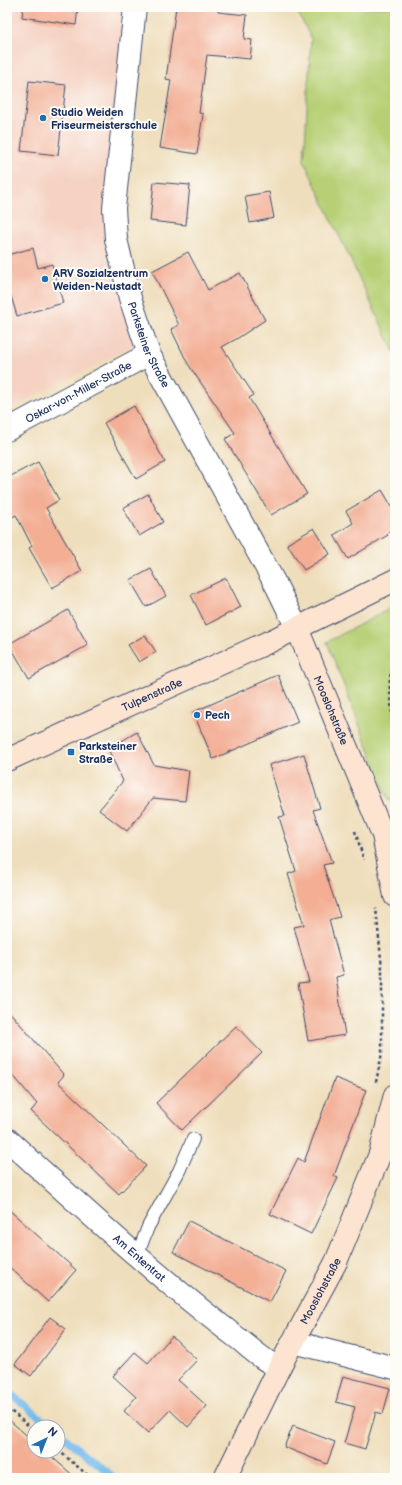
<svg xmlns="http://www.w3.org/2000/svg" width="402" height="1485" font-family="'Balsamiq Sans',sans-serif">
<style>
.built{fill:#f5d2c2}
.green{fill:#b7d076;stroke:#69806a}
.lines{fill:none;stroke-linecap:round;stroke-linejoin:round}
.stream{stroke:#75bbec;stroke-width:7}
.building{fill:#f3ae94}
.lane-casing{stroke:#3b496c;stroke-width:14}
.street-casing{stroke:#3b496c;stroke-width:24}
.secondary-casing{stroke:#3b496c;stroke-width:24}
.path{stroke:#3b496c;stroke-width:2.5;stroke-dasharray:3 3;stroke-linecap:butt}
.lane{stroke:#fff;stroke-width:12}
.street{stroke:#fff;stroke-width:22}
.secondary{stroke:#fde4d1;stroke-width:22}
.poi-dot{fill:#1f6fb2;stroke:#fdfcf7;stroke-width:1.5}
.labels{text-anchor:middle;stroke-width:4;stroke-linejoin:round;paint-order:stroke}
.poi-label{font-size:11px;font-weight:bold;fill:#1b2f5e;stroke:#fdfcf7;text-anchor:start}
.street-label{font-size:11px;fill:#1b2f5e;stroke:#fdfcf7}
</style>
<rect width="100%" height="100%" fill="#fdfcf7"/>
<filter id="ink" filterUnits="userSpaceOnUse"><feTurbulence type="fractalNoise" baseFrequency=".025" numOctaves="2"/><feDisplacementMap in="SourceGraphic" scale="8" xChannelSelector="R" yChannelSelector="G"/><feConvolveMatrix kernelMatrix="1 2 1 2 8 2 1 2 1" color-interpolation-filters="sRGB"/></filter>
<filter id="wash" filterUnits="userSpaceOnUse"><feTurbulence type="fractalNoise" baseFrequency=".012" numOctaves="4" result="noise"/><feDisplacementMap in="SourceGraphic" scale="16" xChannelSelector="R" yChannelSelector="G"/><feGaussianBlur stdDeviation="0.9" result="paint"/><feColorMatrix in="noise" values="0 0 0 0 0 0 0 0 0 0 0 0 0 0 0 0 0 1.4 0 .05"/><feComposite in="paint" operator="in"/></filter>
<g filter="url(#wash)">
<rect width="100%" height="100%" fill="#efdebc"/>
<path class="built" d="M7,7H128L106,216L135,345L7,410Z"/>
<path class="green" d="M295,7H395V354L304,161L311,38Z
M395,606V799L389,801L327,642Z"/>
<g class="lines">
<path class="stream" d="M7,1391L52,1427
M58,1432L115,1478"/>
</g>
<g id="blocks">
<path class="building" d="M23,7H78L76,25L22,17Z
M176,7H219L218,12L247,15L244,39L252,40L250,59L207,55L199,113L203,114L197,154L160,148L171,80L166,79Z
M29,81L66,85L58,155L21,151Z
M154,182L190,185L186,225L150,221Z
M269,192L274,218L250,223L245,196Z
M33,248L38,268L52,264L63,303L17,316L11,296L7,297V255Z
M188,252L208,290L240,273L265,320L238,338L222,347L254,395L249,398L307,494L271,515L225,439L235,433L188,364L171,329L179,325L152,271Z
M134,406L165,462L136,479L104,423Z
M38,462L59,500L46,508L82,571L52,588L29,548L32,546L16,515L7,520V478Z
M382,490L395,512V528L386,533L388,535L348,559L334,535L353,523L346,511Z
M148,494L163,522L139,536L123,508Z
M314,528L330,554L304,570L287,544Z
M151,569L166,596L146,607L130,580Z
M226,578L241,607L206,625L191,595Z
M68,610L88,645L29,678L9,644Z
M145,635L156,652L139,662L128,645Z
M278,675L298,722L213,759L193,712Z
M137,732L154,765L189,771L185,801L153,798L127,831L99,810L123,781L108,749Z
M304,754L320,808L313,810L332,863L323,865L340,917L329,920L344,975L336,977L345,1035L308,1041L298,983L309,982L294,927L304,925L288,874L296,871L279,817L285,816L269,765Z
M7,1009L64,1075L58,1082L146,1166L119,1194L31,1111L37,1104L7,1068Z
M236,1026L262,1053L182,1130L156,1103Z
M335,1078L366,1090L334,1176L338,1178L311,1234L270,1214L298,1158L304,1162Z
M7,1208L76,1270L48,1302L7,1265Z
M189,1221L286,1271L270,1302L173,1252Z
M50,1317L66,1329L31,1376L15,1364Z
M172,1336L197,1360L178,1380L207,1406L188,1427L170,1410L148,1433L124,1411L136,1397L113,1376L135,1352L148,1363Z
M343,1376L390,1388L383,1414L376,1412L365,1449L344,1443L355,1407L336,1402Z
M7,1418L34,1442V1451H45L76,1478H14L7,1472Z
M293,1426L335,1442L327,1464L284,1447Z"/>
</g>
</g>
<g filter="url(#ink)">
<use href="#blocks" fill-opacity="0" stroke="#3b496c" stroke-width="1"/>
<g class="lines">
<defs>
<path id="lane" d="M137,1256L148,1227L179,1171L193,1139"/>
<g id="street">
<path id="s1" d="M135,7L114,208L116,239L130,298L149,354L277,587L297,628"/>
<path id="s2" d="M7,430L149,354"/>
<path id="s3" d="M7,1139C83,1208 158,1278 240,1340C249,1347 269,1366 280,1366"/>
<path d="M293,1342L395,1368"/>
</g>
<g id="secondary">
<path id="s4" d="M297,628L383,835L395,896"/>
<path id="s5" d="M7,760L273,640L395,580"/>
<path id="s6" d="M225,1478L280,1366L336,1262L380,1154L395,1095"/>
</g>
</defs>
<use href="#lane" class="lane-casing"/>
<use href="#street" class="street-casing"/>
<use href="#secondary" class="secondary-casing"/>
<path class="path" d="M395,663C386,676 391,698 392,713L395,716
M355,831L364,860
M376,1082L382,1053V969L376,908
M7,1408L34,1430
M58,1450L91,1478"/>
<use href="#lane" class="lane"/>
<use href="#street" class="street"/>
<use href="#secondary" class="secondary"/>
</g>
</g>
<g class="poi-dot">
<circle cx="43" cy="118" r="4"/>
<circle cx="45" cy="279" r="4"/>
<circle cx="197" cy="715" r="4"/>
<rect x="67" y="748" width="8" height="8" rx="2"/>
</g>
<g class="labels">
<g class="poi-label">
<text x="51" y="116">Studio Weiden<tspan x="51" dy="13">Friseurmeisterschule</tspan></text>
<text x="53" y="277">ARV Sozialzentrum<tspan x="53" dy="13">Weiden-Neustadt</tspan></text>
<text x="205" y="719">Pech</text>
<text x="79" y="750">Parksteiner<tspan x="79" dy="13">Straße</tspan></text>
</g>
<g class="street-label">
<text dy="4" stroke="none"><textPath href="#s1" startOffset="344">Parksteiner Straße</textPath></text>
<text dy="4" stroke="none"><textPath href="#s2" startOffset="81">Oskar-von-Miller-Straße</textPath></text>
<text dy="4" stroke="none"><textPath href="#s5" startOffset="159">Tulpenstraße</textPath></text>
<text dy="4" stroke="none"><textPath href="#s4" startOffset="89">Mooslohstraße</textPath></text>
<text dy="4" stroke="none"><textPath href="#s3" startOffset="178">Am Ententrat</textPath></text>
<text dy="4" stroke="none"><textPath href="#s6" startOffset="210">Mooslohstraße</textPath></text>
</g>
</g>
<rect width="402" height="1485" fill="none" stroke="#fdfcf7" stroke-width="24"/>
<g transform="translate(46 1439) rotate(43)"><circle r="19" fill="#fdfcf7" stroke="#a3aaba"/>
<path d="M0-3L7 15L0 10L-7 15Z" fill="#1f6fb2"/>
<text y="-6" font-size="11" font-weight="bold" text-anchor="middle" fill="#1b2f5e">N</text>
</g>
</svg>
